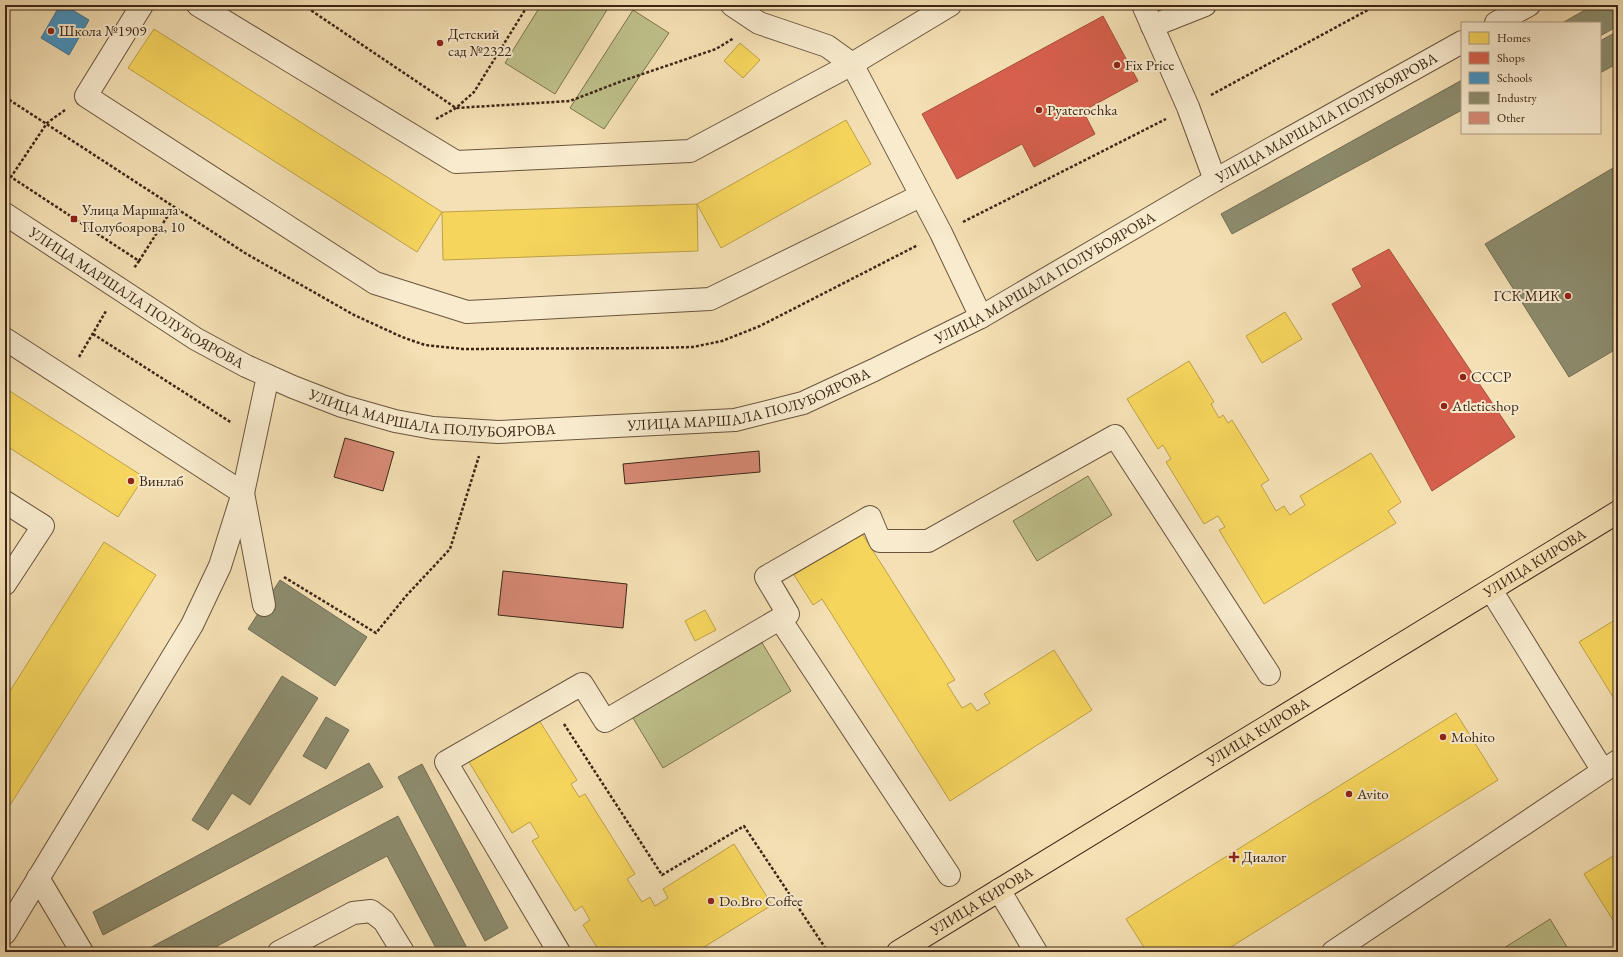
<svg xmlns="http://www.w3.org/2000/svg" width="1623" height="957" font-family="'EB Garamond',serif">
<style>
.green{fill:#bfc18b;stroke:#7e7450}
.homes{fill:#f6d55c;stroke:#bea047}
.shops{fill:#d6604d;stroke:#a84f3c}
.schools{fill:#4393c3;stroke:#41728f}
.industry{fill:#8c8c6e;stroke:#746d54}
.building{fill:#d88a76;stroke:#3c2616}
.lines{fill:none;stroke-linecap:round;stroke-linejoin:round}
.minor-casing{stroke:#6a543e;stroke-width:24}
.major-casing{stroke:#3c2616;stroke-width:24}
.path{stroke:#3c2616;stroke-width:2.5;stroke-dasharray:3 2;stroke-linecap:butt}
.minor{stroke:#f8ebce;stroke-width:22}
.major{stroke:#f4e0b4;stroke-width:22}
.poi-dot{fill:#8f2418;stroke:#f8ebce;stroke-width:1.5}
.labels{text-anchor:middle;stroke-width:4;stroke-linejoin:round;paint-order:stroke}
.poi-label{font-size:15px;fill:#3c2616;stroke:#f8ebce;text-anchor:start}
.street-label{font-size:15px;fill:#3c2616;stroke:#f8ebce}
</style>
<rect width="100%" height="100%" fill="#f4e0b4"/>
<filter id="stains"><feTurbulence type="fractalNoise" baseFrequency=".005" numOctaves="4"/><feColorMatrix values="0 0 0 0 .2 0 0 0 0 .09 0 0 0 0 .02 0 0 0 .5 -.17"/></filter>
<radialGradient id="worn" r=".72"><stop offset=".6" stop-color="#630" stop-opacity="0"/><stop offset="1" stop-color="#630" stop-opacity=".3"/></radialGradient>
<path class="green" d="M541,5H610L555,94L505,63Z
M633,10L669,33L604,129L570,108Z
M1088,476L1112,515L1037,561L1013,521Z
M761,641L791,691L663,768L633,718Z
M1550,919L1570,952H1506L1504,948Z"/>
<path class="homes" d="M154,29L442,212L417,252L128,68Z
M740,43L760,60L743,78L724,61Z
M846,120L871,164L721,248L697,204Z
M697,204L698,251L443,260L442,212Z
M1285,312L1302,339L1262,363L1246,336Z
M1189,361L1214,402L1211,404L1219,418L1223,415L1228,423L1232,420L1269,480L1261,485L1276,511L1284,506L1290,515L1305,505L1300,496L1371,453L1401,502L1388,511L1396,523L1264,604L1219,530L1225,527L1218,516L1204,524L1166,462L1171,459L1163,445L1158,449L1127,399Z
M5,388L144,477L118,517L5,445Z
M861,532L955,680L947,684L962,708L971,703L977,711L990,703L984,694L1054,650L1092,710L950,801L822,599L813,605L794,575Z
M104,542L156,575L5,813V699Z
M705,610L716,630L695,641L685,621Z
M1618,618V705L1579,642Z
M1456,713L1498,780L1223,952H1147L1126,919Z
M535,714L577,780L571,784L579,797L585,794L635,874L627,879L642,902L650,897L655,906L668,898L663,889L734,844L772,905L696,952H600L583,925L590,920L582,906L575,911L532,841L539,837L530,822L512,833L466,757Z
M1618,853V928L1584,874Z"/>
<path class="shops" d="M1103,16L1138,81L1083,111L1095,134L1034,167L1022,144L957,179L922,114Z
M1389,249L1515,437L1432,491L1332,304L1362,287L1352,269Z"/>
<path class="schools" d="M60,5H64L89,20L69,55L41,38Z"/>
<path class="industry" d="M1594,5H1618V26L1600,36V23H1562Z
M1618,31V63L1600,73V41Z
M1462,80V110L1232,234L1221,214Z
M1618,165V348L1569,377L1485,244Z
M280,580L367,637L335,686L248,629Z
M282,676L318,698L250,805L232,793L208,830L192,820Z
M326,717L349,730L326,769L303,756Z
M369,763L383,787L103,935L93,912Z
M422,764L508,928L485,941L398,777Z
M398,816L468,950L464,952H438L387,856L206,952H142Z"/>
<path class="building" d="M345,438L394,452L383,491L334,477Z
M759,451L760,472L625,484L623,464Z
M503,571L627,584L623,628L498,615Z"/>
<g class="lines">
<defs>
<g id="minor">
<path d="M142,5L86,96L375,283L467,312L710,299L920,196"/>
<path d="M198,5L456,162L690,151L852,64L950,5"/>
<path d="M732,5L759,23L827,46L852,64L941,233L981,317"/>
<path d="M1143,5L1188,107L1215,180"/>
<path d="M1496,23L1529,5"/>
<path d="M1152,26L1205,5"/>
<path id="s1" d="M5,214L196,339L246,366L293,387L342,406L395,421L433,428L498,432L735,420L803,403L874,370L981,317L1215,180L1462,42"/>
<path d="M5,339L243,493L264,605"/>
<path d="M5,502L43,526L5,584"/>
<path d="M1491,590L1603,771L1618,761"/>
<path d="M780,619L949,875"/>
<path d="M38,878L82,952"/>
<path d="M999,890L1036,952"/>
<path d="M5,933L192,625L220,566L243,493L268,376"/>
<path d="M279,952L353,913L371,911L384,921L403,952"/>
<path d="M559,952L446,762L582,684L605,721L788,614L766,577L870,517L880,541H928L1115,436L1269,674"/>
<path d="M1333,952L1603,771"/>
</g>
<g id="major">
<path id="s2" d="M898,952L1618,512"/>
</g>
</defs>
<use href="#minor" class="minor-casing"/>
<use href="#major" class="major-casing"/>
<path class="path" d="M303,5L456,108L570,101L622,81L716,49L734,38
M1211,95L1377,5
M5,97L245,253L354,315L402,337L425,345L463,349L655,348L693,347L722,341L760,326L918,245
M65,110L47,123L11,177L139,261L134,268
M436,119L456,108L474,92L528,5
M963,222L1166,119
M139,261L174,206
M93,334L232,423
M79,357L106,311
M284,577L376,633L406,596L450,549L479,456
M564,724L662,875L744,826L828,952"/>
<use href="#minor" class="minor"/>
<use href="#major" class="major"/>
</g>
<g class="poi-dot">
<circle cx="51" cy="31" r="4"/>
<circle cx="440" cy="43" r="4"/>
<circle cx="1117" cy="65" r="4"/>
<circle cx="1039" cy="110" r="4"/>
<rect x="70" y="215" width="8" height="8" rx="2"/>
<circle cx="1568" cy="296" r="4"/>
<circle cx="1463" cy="377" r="4"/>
<circle cx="1444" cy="406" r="4"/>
<circle cx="131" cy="481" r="4"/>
<circle cx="1443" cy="737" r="4"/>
<circle cx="1349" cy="794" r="4"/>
<path d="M1232 851h4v4h4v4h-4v4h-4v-4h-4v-4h4z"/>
<circle cx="711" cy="901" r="4"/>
</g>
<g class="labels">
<g class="poi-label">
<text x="59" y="36">Школа №1909</text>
<text x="448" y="39">Детский<tspan x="448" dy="17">сад №2322</tspan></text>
<text x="1125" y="70">Fix Price</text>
<text x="1047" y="115">Pyaterochka</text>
<text x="82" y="215">Улица Маршала<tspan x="82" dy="17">Полубоярова, 10</tspan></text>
<text x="1560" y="301" text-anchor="end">ГСК МИК</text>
<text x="1471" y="382">СССР</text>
<text x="1452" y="411">Atleticshop</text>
<text x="139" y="486">Винлаб</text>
<text x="1451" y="742">Mohito</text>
<text x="1357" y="799">Avito</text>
<text x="1242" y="862">Диалог</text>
<text x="719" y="906">Do.Bro Coffee</text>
</g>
<g class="street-label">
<text dy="5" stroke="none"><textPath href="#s1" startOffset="1452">УЛИЦА МАРШАЛА ПОЛУБОЯРОВА</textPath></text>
<text dy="5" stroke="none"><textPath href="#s1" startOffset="1128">УЛИЦА МАРШАЛА ПОЛУБОЯРОВА</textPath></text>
<text dy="5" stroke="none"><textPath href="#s1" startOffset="156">УЛИЦА МАРШАЛА ПОЛУБОЯРОВА</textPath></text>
<text dy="5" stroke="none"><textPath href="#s1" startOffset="803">УЛИЦА МАРШАЛА ПОЛУБОЯРОВА</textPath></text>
<text dy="5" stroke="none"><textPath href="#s1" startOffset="480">УЛИЦА МАРШАЛА ПОЛУБОЯРОВА</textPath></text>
<text dy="5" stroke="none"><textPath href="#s2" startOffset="746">УЛИЦА КИРОВА</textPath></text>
<text dy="5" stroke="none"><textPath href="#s2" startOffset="422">УЛИЦА КИРОВА</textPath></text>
<text dy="5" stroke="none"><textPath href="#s2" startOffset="98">УЛИЦА КИРОВА</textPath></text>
</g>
</g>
<rect width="1623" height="957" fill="none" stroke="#f4e0b4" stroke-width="20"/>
<rect x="6" y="6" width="1611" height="945" fill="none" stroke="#3c2616" stroke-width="2"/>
<rect x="10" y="10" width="1603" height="937" fill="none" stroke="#3c2616"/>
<rect x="1461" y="22" width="140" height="112" fill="#f8ebce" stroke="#ad9c84"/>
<rect x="1469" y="32" width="20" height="12" fill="#f6d55c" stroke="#ad9c84"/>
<text x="1497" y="42" font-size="12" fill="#3c2616">Homes</text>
<rect x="1469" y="52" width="20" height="12" fill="#d6604d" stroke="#ad9c84"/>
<text x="1497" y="62" font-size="12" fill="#3c2616">Shops</text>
<rect x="1469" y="72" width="20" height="12" fill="#4393c3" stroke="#ad9c84"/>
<text x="1497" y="82" font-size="12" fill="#3c2616">Schools</text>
<rect x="1469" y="92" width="20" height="12" fill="#8c8c6e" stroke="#ad9c84"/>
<text x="1497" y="102" font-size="12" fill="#3c2616">Industry</text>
<rect x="1469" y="112" width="20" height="12" fill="#d88a76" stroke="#ad9c84"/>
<text x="1497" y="122" font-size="12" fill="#3c2616">Other</text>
<rect width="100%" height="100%" filter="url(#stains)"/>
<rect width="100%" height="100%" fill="url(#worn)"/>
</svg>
